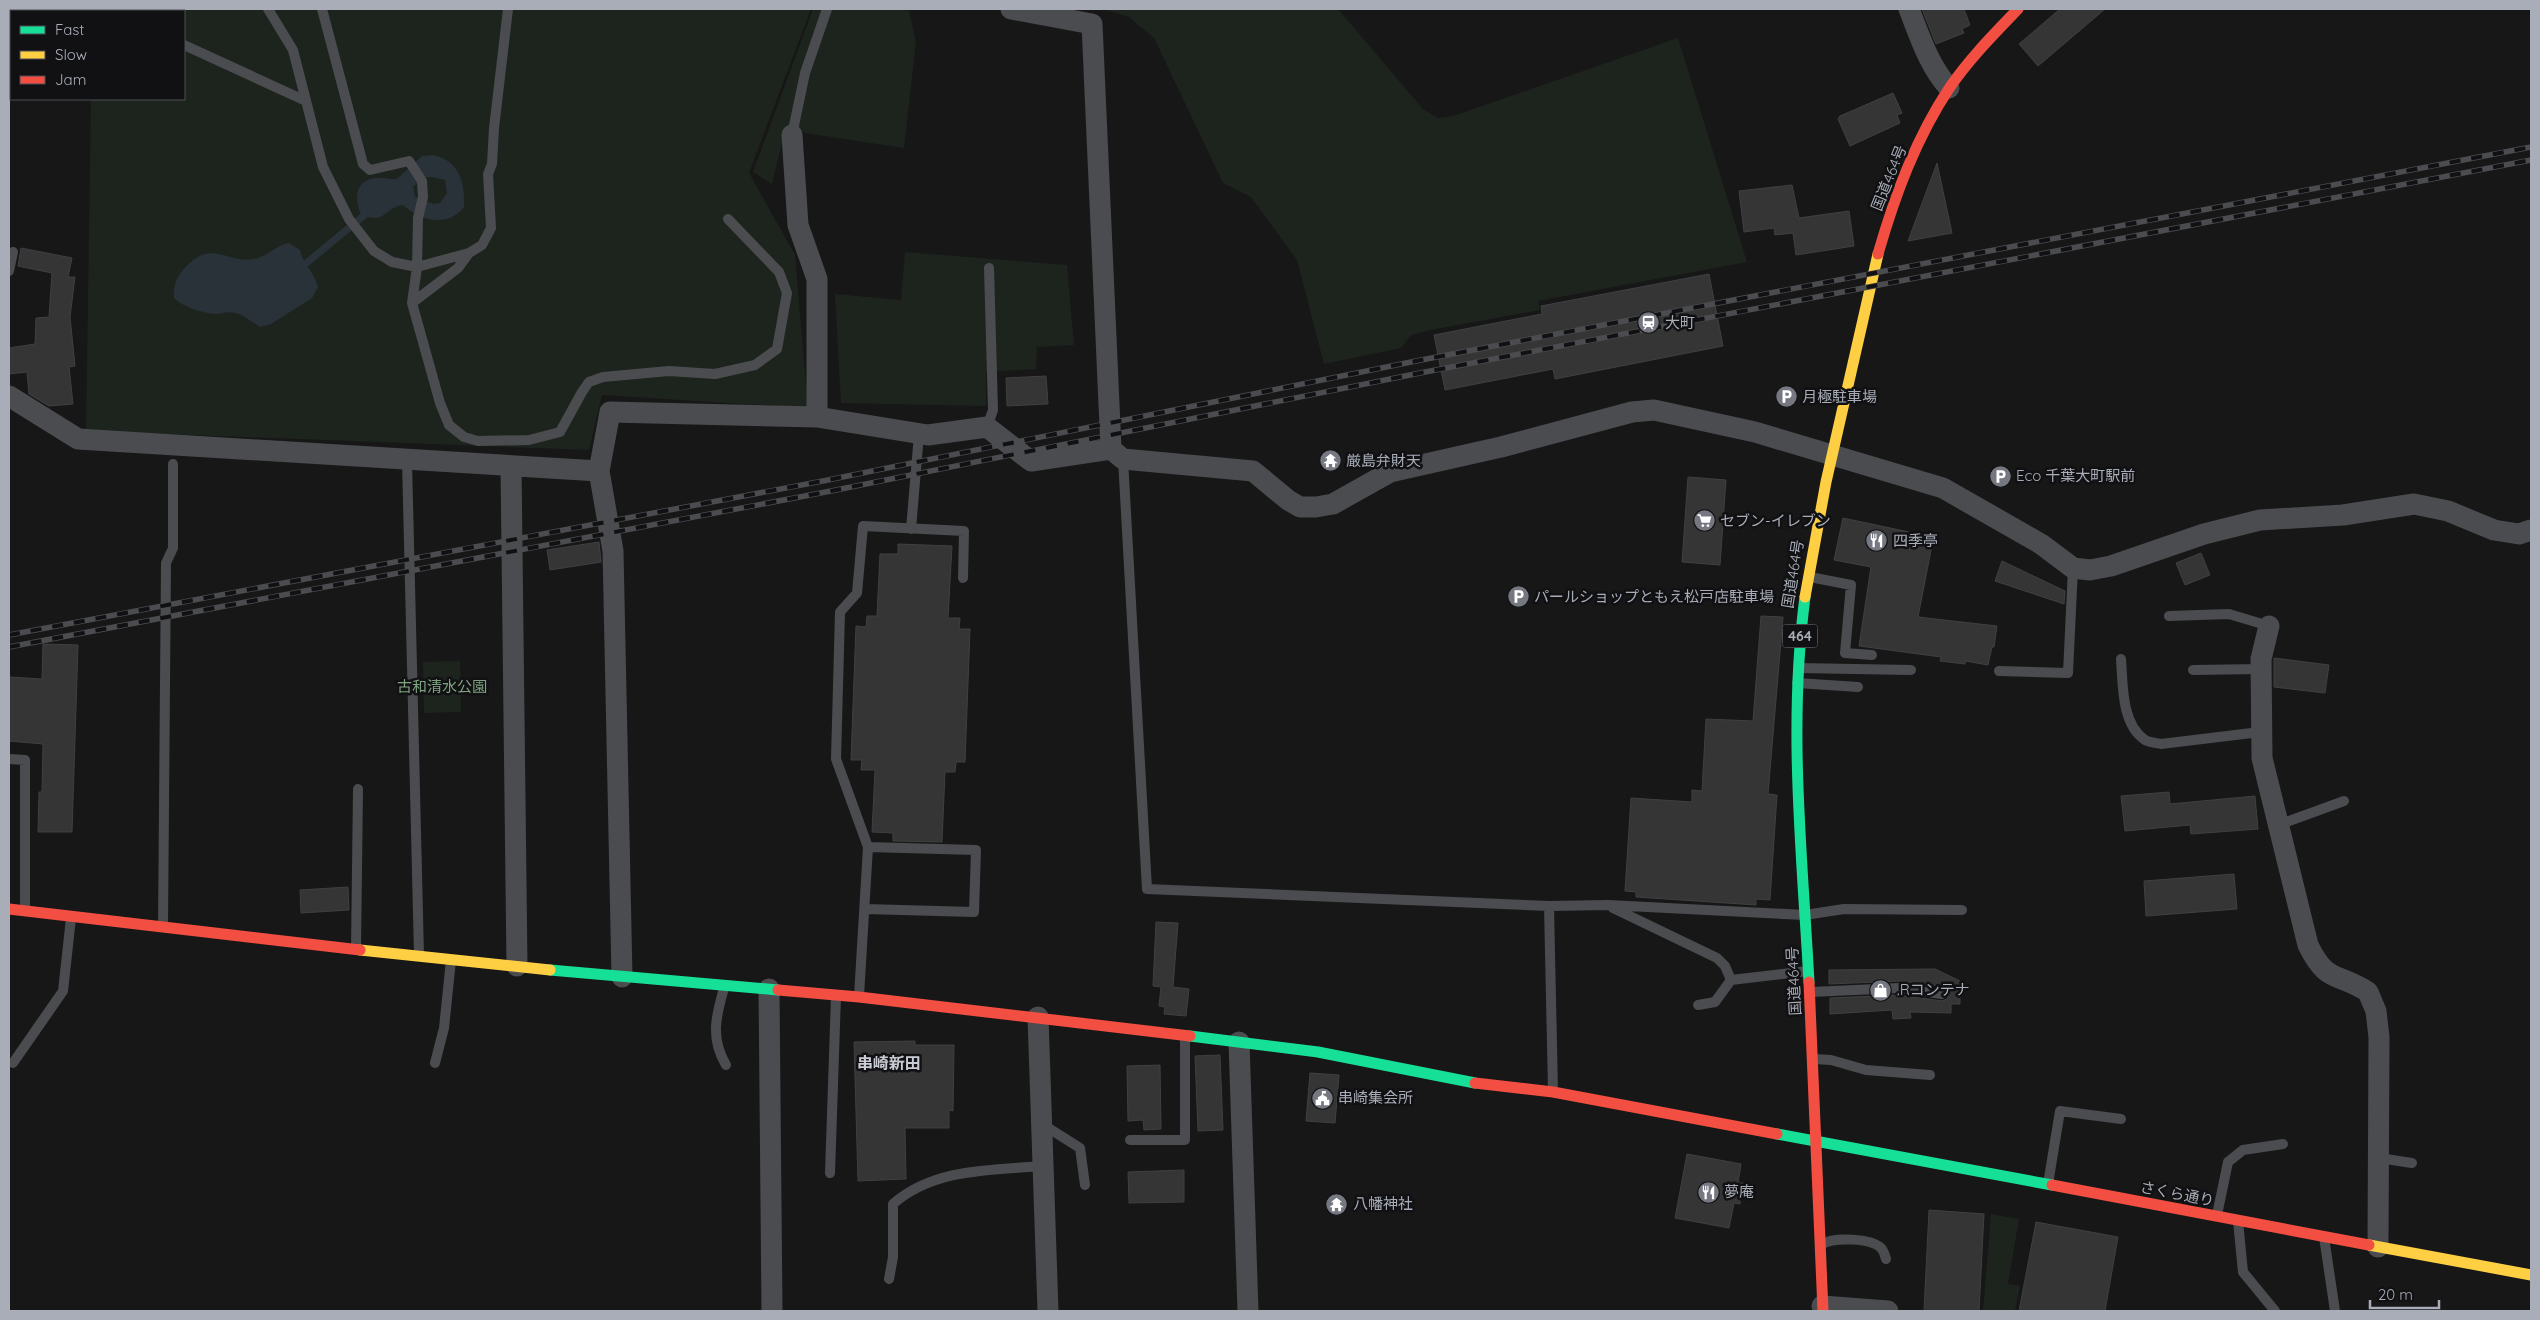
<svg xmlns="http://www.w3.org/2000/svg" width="2540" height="1320" font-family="Quicksand,'Noto Sans JP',sans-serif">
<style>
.green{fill:#1d241e}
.water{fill:#2a3239;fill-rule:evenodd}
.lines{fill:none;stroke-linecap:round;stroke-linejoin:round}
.stream{stroke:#2a3239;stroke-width:7}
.building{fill:#353536;stroke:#3f4043}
.lane{stroke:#4b4c50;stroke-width:10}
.street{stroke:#4b4c50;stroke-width:21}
.fast{stroke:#16e098;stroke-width:11}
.slow{stroke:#ffcf43;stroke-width:11}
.jam{stroke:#f24e42;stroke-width:11}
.rail-casing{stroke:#4b4c4f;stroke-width:5.5}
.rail{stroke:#111113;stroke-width:4;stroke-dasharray:11;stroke-linecap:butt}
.labels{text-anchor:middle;stroke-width:5;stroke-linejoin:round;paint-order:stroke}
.shield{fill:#111113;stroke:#7b7e86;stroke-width:1}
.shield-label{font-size:14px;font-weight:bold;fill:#a8adb8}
.street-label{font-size:15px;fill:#a8adb8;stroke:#111113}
.poi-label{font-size:15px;fill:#a8adb8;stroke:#111113;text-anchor:start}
.park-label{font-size:15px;fill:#7fa381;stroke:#111113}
.neighbourhood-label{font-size:16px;font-weight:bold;fill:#c9ccd4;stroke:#111113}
</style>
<rect width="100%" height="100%" fill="#171717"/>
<path class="green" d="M92,9H811L749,173L795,255L808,408L602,395L589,450L86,431L91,99H184V11H92Z
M813,9H899L909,11L916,42L904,148L785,130L772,184L753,172Z
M1104,9H1338L1423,109L1438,118L1453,116L1678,38L1747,262L1538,301L1540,310L1430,330L1411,335L1401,348L1324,364L1297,260L1251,197L1223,183L1154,38L1129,17Z
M905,252L1067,265L1074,345L1037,347L1036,369L986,372V406L841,403L835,294L901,300Z
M460,661L461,712L424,713L423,662Z
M1991,1214L2019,1219L2008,1284L2020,1286L2015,1311H1983Z"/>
<path class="water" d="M433,155C460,161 465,183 464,207C447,228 422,221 403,205C383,208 385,226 361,214C353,198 356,179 377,178C384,177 390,180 397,179L422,156ZM424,177H433L445,180L447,193L440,203L433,204L415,197L413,187Z
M289,243L300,250C303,265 314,271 318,287L312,298L271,324L260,327C252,322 244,315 235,313C228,311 222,314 215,314C202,313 183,307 174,298C173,288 176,278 183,270C211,237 226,264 254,259C267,257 276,245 289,243Z"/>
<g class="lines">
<path class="stream" d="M304,265L367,213"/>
</g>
<path class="building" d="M1922,9H1964L1970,25L1962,29L1964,33L1936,44Z
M2060,9H2105L2038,66L2019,44Z
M1893,93L1902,113L1897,115L1900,123L1850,146L1838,119L1840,116Z
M1937,163L1952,233L1908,241Z
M1792,185L1799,218L1849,211L1854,246L1796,255L1793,233L1775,235L1774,228L1744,232L1739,191Z
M21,248L72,258L68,277H75L70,317L75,366L69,367L73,404L49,406L29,394L27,372L9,374V348L35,344L36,318L49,317L52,273L18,266Z
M1709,274L1723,346L1555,379L1553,369L1445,390L1434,335L1542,314L1541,306Z
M1046,376L1048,404L1007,406L1006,378Z
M1688,477L1726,480L1720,565L1682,562Z
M1843,518L1909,532L1907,540L1932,545L1918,617L1997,626L1994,647H1992L1988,665L1965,661V664L1940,661L1941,657L1859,646L1871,567L1834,560Z
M599,542L601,562L550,570L547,550Z
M898,544L952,546L948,618H960L959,629H970L965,762H956L955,772H945L942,842L893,841V833L872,832L875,770H861L862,760H851L856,626L866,627L867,616H877L880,554H898Z
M2201,553L2210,575L2185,585L2176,563Z
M2002,561L2065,591L2064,604L1995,581Z
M1761,616L1783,617L1768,794L1777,795L1770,900L1756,899V905L1636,897V892L1625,891L1631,798L1692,802V790L1702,791L1706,719L1753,721Z
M43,644L78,645L72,832H38L39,792H42L43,744L9,741V677L42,679Z
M2274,658L2329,665L2325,693L2274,687Z
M2169,792L2170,804L2255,796L2258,829L2191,834L2190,825L2125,831L2121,796Z
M2234,874L2237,909L2146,916L2144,881Z
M348,887L349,910L301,913L300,890Z
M1156,922L1178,923L1173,987L1189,989L1186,1016L1164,1014L1165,1007L1159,1006L1161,987L1153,986Z
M1935,969L1960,981V1004H1951V1013L1910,1012L1911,1018L1893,1019L1892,1010L1830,1014V998L1899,995L1942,1001L1947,999L1949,994L1943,987L1900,981L1829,984V970Z
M915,1041V1045H954L953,1111L949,1110V1128H905L906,1179L858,1181L854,1042Z
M1220,1055L1223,1130L1198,1131L1195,1056Z
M1160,1065L1161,1129L1144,1130L1143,1120L1128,1121L1127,1066Z
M1310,1073L1339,1075L1335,1123L1306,1121Z
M1687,1154L1741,1164L1738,1183H1743L1740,1204L1734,1203L1729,1228L1675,1218Z
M1184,1170V1202L1129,1203L1128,1172Z
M1929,1210L1984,1214L1979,1311H1924Z
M2036,1222L2118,1237L2105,1311H2019Z"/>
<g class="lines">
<path class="lane" d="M148,9V11
M268,9L293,50L323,167L349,219L374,251L392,262L417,267L469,253L482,245L491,228L488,174L492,164L494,128L508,9
M322,9L363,164L370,170L409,161L422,181L423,197L418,218L417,267L412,303L440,403L449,425L464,437L478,441L529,440L560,432L582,392L589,382L603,377L669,371L715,374L755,365L777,349L787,293L779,272L728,219
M184,45L306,101
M792,135L805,73L827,9
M9,271L13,252
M412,303L458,268L469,253
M987,427L993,410L989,268
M1123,459L1147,889L1549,906L1608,905L1805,915L1844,909L1962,910
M407,461L419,955
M911,529L919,434
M1810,577L1851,585L1845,653L1872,655
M2169,616L2229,614L2269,626
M2121,659C2123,684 2121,724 2145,740C2149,742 2156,743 2161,744L2260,732
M1798,668L1911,670
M2193,670L2261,669
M1999,671L2068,673L2073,568
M1797,683L1858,687
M9,759L25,760V910
M2278,825L2344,801
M1549,906L1553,1091
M1613,908L1717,958L1725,966L1731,980
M865,909L974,912L976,850L868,847
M163,927L166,563L173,548V464
M356,948L358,789
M724,988C716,1016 710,1038 726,1065
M1811,992L1899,988L1942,994
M859,996L868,847L836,759L840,612L857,593L863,526L964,531L963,578
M1698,1005L1715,1002L1731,980L1808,971
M1814,1059L1831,1060L1866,1070L1930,1075
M13,1063L63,991L71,918
M435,1063L444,1028L451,960
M1042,1124L1080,1148L1085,1185
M1130,1140H1185V1036
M2379,1158L2412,1163
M830,1173L836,996
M2048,1184L2060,1111L2121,1119
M2217,1215L2228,1162L2243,1150L2283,1144
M2238,1221L2243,1272L2275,1311
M2324,1237L2335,1311
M1822,1244C1834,1237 1871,1238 1881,1248C1884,1251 1885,1256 1886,1259
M889,1279L893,1257V1204C934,1168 992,1170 1043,1166"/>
<path class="street" d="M1011,9L1092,24L1111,449
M1909,9C1920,37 1929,66 1949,88
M792,135L798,225L817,279V417
M9,396L78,439L599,471L610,412L817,417L928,435L987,427L1031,461L1111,449L1123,459L1253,471L1288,500L1300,507H1316L1333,504L1390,472L1501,447L1632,412L1654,410L1755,432L1943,488L2041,544L2073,568L2090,570L2111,566L2204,534L2260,520L2343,515L2414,504L2448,511L2494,530L2519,534L2531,530
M511,466L517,966
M599,471L613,551L622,977
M2269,626L2261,659L2262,758L2308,945C2327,984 2337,972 2368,992L2376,1011L2379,1037L2378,1247
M769,989L772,1311
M1038,1017L1048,1311
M1239,1042L1248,1311
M1822,1306L1888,1311"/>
<path class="fast" d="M1805,597C1788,727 1802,852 1809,982
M550,970L778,990
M1190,1036L1318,1052L1475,1083
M1777,1134L2052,1185"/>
<path class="slow" d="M1805,597L1826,482L1878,254
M360,950L550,970
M2369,1245L2531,1275"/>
<path class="jam" d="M1878,254C1895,195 1916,138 1950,87C1970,58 1994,34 2018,9
M9,909L360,950
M1809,982L1823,1311
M778,990L859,997L1190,1036
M1475,1083L1553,1092L1777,1134
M2052,1185L2369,1245"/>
<defs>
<path id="rail" d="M9,635L828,480L1416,361L2531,147
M9,647L831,491L1420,373L2531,160"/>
</defs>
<use href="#rail" class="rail-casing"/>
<use href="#rail" class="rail"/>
</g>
<defs>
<symbol id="station-disc" viewBox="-11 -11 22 22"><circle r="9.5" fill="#757880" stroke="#111113"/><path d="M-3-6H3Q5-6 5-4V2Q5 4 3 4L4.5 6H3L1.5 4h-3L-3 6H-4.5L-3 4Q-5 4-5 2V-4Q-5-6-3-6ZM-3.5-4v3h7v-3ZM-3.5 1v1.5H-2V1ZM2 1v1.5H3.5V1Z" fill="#fff"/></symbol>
<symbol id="parking-disc" viewBox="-11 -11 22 22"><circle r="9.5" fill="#757880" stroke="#111113"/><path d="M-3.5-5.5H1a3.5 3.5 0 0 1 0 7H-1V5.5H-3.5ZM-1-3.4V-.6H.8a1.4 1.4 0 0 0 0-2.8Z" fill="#fff"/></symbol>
<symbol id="temple-disc" viewBox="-11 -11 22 22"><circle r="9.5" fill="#757880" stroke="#111113"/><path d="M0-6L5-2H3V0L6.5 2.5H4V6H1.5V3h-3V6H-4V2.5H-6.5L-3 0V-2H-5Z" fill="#fff"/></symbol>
<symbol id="supermarket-disc" viewBox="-11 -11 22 22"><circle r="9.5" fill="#757880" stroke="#111113"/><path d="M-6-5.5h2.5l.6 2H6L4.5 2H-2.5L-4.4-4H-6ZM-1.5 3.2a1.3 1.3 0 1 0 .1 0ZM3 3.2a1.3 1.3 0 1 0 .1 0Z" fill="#fff"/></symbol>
<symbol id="restaurant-disc" viewBox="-11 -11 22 22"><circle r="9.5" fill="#757880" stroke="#111113"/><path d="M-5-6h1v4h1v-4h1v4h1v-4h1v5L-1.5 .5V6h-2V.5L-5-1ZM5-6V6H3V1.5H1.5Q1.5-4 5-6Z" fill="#fff"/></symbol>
<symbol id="shop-disc" viewBox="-11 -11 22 22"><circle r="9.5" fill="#757880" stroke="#111113"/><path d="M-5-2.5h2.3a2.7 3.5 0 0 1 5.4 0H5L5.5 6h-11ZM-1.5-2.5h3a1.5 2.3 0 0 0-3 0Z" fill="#fff"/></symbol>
<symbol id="civic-disc" viewBox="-11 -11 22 22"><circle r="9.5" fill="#757880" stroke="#111113"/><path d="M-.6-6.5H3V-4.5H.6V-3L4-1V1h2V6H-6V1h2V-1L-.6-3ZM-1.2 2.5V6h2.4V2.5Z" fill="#fff"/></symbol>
</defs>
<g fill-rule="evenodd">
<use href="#station-disc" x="1636" y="310" width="25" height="25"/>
<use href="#parking-disc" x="1774" y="384" width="25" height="25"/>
<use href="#temple-disc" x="1318" y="448" width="25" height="25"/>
<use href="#parking-disc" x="1988" y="464" width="25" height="25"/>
<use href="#supermarket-disc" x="1692" y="508" width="25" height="25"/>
<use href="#restaurant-disc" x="1864" y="528" width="25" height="25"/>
<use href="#parking-disc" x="1506" y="584" width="25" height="25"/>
<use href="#shop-disc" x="1868" y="978" width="25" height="25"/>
<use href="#civic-disc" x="1310" y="1086" width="25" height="25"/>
<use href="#restaurant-disc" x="1696" y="1180" width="25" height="25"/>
<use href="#temple-disc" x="1324" y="1192" width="25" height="25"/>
</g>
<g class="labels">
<rect class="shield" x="1782.5" y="624.5" width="35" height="23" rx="4"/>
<g class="shield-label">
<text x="1800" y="641">464</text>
</g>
<g class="street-label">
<text transform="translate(1889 178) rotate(-68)" y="5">国道464号</text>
<text transform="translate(1793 574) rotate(-81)" y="5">国道464号</text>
<text transform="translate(1794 981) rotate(-93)" y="5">国道464号</text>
<text transform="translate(2177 1194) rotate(11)" y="5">さくら通り</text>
</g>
<g class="poi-label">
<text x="1665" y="328">大町</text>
<text x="1802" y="402">月極駐車場</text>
<text x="1346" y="466">厳島弁財天</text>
<text x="2016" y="481">Eco 千葉大町駅前</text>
<text x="1720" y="526">セブン-イレブン</text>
<text x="1893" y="546">四季亭</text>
<text x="1534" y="602">パールショップともえ松戸店駐車場</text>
<text x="1897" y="995">.Rコンテナ</text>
<text x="1338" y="1103">串崎集会所</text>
<text x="1724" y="1197">夢庵</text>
<text x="1353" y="1209">八幡神社</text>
</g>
<g class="park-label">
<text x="442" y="692">古和清水公園</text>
</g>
<g class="neighbourhood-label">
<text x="889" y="1069">串崎新田</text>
</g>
</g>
<rect width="2540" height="1320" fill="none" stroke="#a8adb8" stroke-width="20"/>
<rect x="10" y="10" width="175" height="90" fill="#111113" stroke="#4d4f55"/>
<rect x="20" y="26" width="25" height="8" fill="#16e098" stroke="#4d4f55"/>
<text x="55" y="35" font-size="15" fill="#a8adb8">Fast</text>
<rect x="20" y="51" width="25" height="8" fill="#ffcf43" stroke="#4d4f55"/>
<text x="55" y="60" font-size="15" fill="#a8adb8">Slow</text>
<rect x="20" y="76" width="25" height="8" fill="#f24e42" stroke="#4d4f55"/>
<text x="55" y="85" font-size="15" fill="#a8adb8">Jam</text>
<path d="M2370 1300v8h69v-8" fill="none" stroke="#a8adb8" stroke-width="2.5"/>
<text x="2378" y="1300" font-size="15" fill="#a8adb8" stroke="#111113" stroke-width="4" paint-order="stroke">20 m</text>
</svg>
